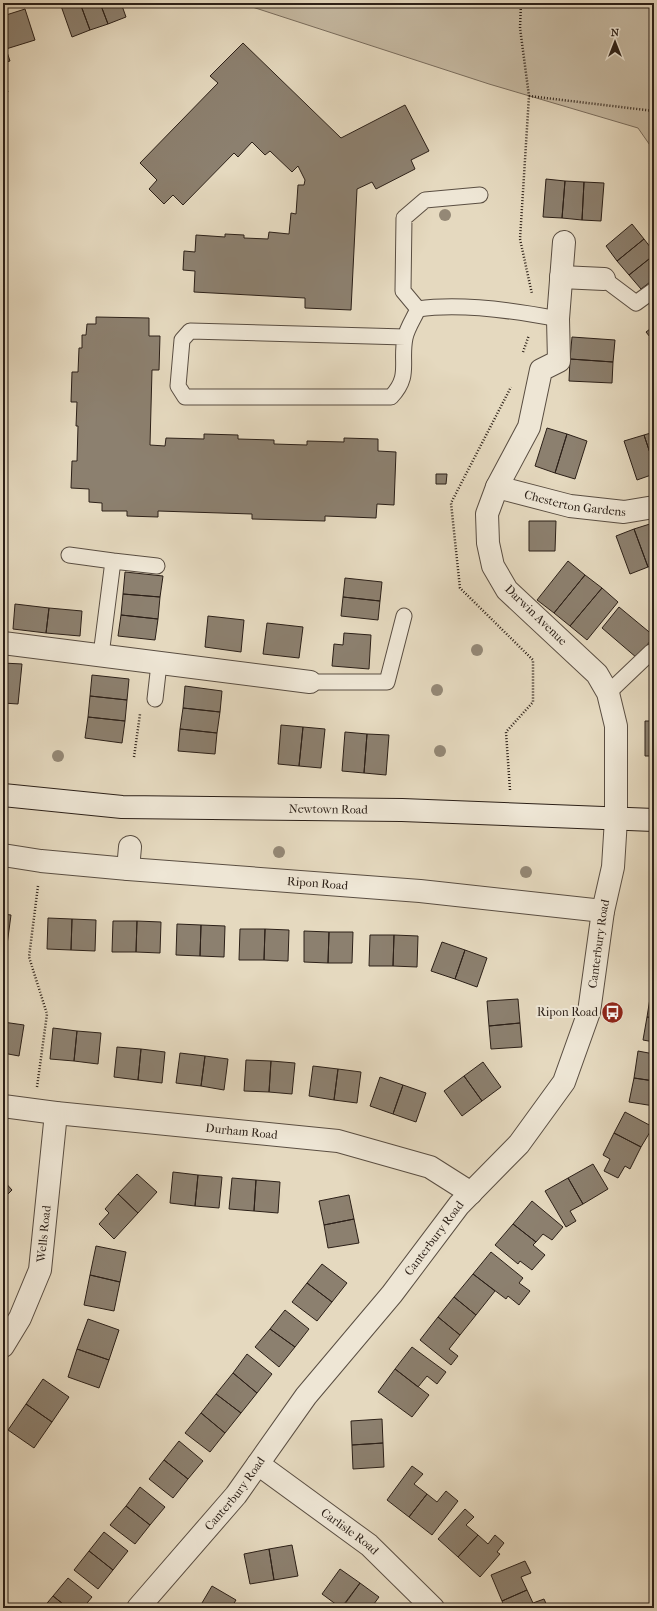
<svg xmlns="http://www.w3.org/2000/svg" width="657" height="1611" font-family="'IM FELL French Canon',serif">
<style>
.green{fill:#c6baa3;stroke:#796d5e}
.building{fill:#8c806f;stroke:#2c2018}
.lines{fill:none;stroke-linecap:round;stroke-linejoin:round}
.lane-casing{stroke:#5a4e42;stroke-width:17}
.street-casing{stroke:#5a4e42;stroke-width:24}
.secondary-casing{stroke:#2c2018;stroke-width:24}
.path{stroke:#2c2018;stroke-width:2.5;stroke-dasharray:1 2;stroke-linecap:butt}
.lane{stroke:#eee6d5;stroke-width:15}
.street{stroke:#eee6d5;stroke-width:22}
.secondary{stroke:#eee6d5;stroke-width:22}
.tree{fill:#948876}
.labels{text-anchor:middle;stroke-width:4;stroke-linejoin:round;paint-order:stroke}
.street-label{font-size:12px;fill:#2c2018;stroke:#eee6d5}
.poi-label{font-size:12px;fill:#2c2018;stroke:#eee6d5;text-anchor:end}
</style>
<rect width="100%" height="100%" fill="#e5d9bf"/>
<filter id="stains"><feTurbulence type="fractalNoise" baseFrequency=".005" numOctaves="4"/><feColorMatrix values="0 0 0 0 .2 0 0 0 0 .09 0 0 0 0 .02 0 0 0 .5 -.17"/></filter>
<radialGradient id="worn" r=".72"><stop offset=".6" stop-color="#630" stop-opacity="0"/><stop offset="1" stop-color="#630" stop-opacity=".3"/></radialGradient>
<path class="green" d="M240,3H654V151L638,128L489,84Z"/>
<path class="building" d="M60,3H80L90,30L72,37Z
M80,3H100L108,24L90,30Z
M100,3H121L126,17L108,24Z
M25,9L35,40L6,49L10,61L3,63V16Z
M243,43L341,138L405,105L429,151L411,160L415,169L376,189L372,182L357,189L351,310L305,308V298L194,292L195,271L183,270L184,251L195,252L196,235L225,237V234L244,235V238L268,239L269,232L289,234L291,213L296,214L298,185H304L305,180L298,166L292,172L270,151L265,155L252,142L238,157L234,153L183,205L173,195L164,204L149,189L157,180L140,163L218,83L210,76Z
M3,76L8,92L3,93Z
M3,120H7L5,140H3Z
M546,179L565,181L562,218L543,217Z
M565,181L584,182L582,220L562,218Z
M584,182L604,183L601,221L582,220Z
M632,224L644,239L617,261L606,246Z
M644,239L654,252V255L629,275L617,261Z
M654,255V279L641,289L629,275Z
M96,317L149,318V336H160L159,370H152L150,445L165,446L166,438L204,439V434L238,435V439L274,440V444L307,445V441L344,442V438L378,439V451L396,452L394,505L377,504L376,518L325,516V521L252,519V514L158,511V517L127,516V511H102V503L89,502V489L71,488L72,461H77L78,426H76L77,402H71L72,372H78L79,348H82V335H86L87,324H96Z
M654,326V342L646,332Z
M572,337L615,340L613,362L570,359Z
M570,359L613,362L612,383L569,381Z
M547,428L567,434L555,473L535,466Z
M654,432V465L644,435Z
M567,434L587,441L575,479L555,473Z
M644,435L654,465V474L637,480L624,441Z
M436,474H447L446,484H436Z
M529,521H556L555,551H529Z
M653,523L654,565L648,567L634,529Z
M634,529L648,567L630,574L616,536Z
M568,561L585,575L554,613L537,600Z
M125,572L163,576L160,597L123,594Z
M585,575L602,588L570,626L554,613Z
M345,578L382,582L380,601L343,597Z
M602,588L618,602L587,640L570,626Z
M123,594L160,597L158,619L121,615Z
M343,597L380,601L378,620L341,616Z
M15,604L49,608L46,633L13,629Z
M619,607L654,636L637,658L602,628Z
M49,608L82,611L80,636L46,633Z
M121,615L158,619L155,640L118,636Z
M208,616L244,620L241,652L205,647Z
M267,623L303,627L299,658L263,654Z
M344,633L371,635L369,669L332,666L334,644L343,645Z
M3,663L22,664L18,704L3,703Z
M92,675L129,679L127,700L90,696Z
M185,686L222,691L220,712L183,708Z
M90,696L127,700L125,721L88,717Z
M183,708L220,712L217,733L180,729Z
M88,717L125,721L122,743L85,738Z
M645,721H654V756H645Z
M281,725L303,727L299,766L278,764Z
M303,727L325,729L321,768L299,766Z
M180,729L217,733L215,754L178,751Z
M345,732L367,734L364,773L342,771Z
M367,734L389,735L386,775L364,773Z
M3,914L11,915L7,945H3Z
M48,918L72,919L71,950L47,949Z
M72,919L96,920L95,951L71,950Z
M113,921H137L136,952H112Z
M137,921L161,922L160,953L136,952Z
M177,924L201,925L200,956L176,955Z
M201,925L225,926L224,957L200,956Z
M240,929H265L264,960H239Z
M265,929L289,930L288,961L264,960Z
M304,931L329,932L328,963L304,962Z
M329,932H353L352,963H328Z
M370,935H394L393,966H369Z
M394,935L418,936L417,967L393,966Z
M442,942L465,950L455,979L431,971Z
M465,950L487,958L477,987L455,979Z
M651,992H654V1018L647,1017Z
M518,999L520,1023L489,1026L487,1001Z
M647,1017L654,1018V1042L643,1040Z
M3,1022L24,1025L19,1056L3,1053Z
M520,1023L522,1047L491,1049L489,1026Z
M53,1028L77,1031L74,1061L50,1059Z
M77,1031L101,1033L98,1064L74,1061Z
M117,1047L141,1049L138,1080L114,1077Z
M141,1049L165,1052L162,1083L138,1080Z
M638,1051L654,1054V1081L634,1078Z
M180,1053L205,1056L201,1086L176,1083Z
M205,1056L228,1059L224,1090L201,1086Z
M246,1060L271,1061L269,1092L244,1091Z
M271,1061L295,1063L292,1094L269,1092Z
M483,1062L501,1087L482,1101L464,1076Z
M313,1066L338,1069L334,1100L309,1096Z
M338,1069L361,1072L357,1103L334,1100Z
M464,1076L482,1101L462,1116L444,1091Z
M380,1077L403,1085L393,1114L370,1106Z
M634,1078L654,1081V1106L629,1102Z
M403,1085L426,1093L416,1122L393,1114Z
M625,1112L653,1127L641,1147L614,1133Z
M614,1133L641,1147L630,1169L625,1166L618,1178L604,1171L610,1159L603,1155Z
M593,1164L608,1189L583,1204L568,1178Z
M173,1172L198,1175L195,1206L170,1203Z
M137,1174L157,1192L138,1213L118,1194Z
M198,1175L222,1177L219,1208L195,1206Z
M232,1178L256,1180L254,1211L229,1209Z
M568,1178L583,1204L570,1211L576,1221L566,1227L545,1191Z
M3,1180L12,1190L3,1199Z
M256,1180L280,1182L278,1213L254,1211Z
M118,1194L138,1213L114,1239L99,1224L109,1213L105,1209Z
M349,1195L354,1219L324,1225L319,1201Z
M532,1201L563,1227L552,1240L543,1234L536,1242L513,1224Z
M354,1219L359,1243L328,1248L324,1225Z
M513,1224L536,1242L533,1245L545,1255L532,1270L520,1261L518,1264L495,1245Z
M96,1246L126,1252L120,1282L90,1275Z
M491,1252L523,1278L519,1283L530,1291L519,1305L508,1296L506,1299L473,1274Z
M322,1264L347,1283L332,1302L307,1283Z
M473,1274L495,1291L476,1315L454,1297Z
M90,1275L120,1282L114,1311L84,1305Z
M307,1283L332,1302L317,1321L292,1302Z
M454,1297L476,1315L460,1335L438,1317Z
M285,1310L309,1329L295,1347L270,1329Z
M438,1317L460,1335L449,1349L458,1356L451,1365L420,1340Z
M88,1319L119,1330L109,1360L77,1349Z
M270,1329L295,1347L279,1367L255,1347Z
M412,1347L446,1372L437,1384L427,1376L418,1387L395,1369Z
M77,1349L109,1360L99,1388L68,1377Z
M247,1354L272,1374L257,1393L233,1373Z
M395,1369L429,1395L412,1417L378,1392Z
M233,1373L257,1393L241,1413L216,1394Z
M43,1379L69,1397L52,1422L26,1404Z
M216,1394L241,1413L225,1433L201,1413Z
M26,1404L52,1422L34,1448L8,1430Z
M201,1413L225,1433L210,1452L185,1433Z
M382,1419L383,1443L352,1445L351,1421Z
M179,1441L203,1461L188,1479L164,1460Z
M383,1443L384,1467L353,1469L352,1445Z
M164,1460L188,1479L173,1498L149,1479Z
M412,1466L423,1474L414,1484L427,1494L409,1517L387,1500Z
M140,1487L165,1507L150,1525L126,1506Z
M446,1491L458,1501L432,1535L409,1517L427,1494L437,1502Z
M126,1506L150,1525L135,1544L110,1525Z
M465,1509L474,1517L466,1525L478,1535L458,1557L438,1539Z
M104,1532L128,1551L113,1570L89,1551Z
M478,1535L488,1544L495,1535L504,1543L497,1552L500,1554L480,1577L458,1557Z
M292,1545L298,1576L274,1580L269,1549Z
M269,1549L274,1580L250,1584L244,1554Z
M89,1551L113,1570L98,1589L74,1570Z
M525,1561L531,1573L521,1577L527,1590L502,1601L491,1575Z
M340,1569L360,1583L341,1608L322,1594Z
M68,1578L92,1597L83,1608H68L53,1596Z
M360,1583L379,1597L371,1608H342Z
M212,1586L236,1600L231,1608H199Z
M527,1590L533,1603L544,1599L548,1608H505L502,1601Z
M53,1596L68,1608H43Z"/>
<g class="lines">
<defs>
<path id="lane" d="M604,279L636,303L654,290
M418,309L403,291L404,218L425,200L480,195
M405,337L190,331L182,340L178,386L185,397H391C411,376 400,363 405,338C407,328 414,318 418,309C459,303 517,311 558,319
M69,555L113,561L101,655
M113,561L157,566
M310,682H387L404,616
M608,693L651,652L654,653
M155,699L159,664"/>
<g id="street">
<path d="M561,277L604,279"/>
<path id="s1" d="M497,487L570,506L624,512L654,507"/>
<path d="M3,643L310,682"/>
<path id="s2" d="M3,855L41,861L128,869L420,891L603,911"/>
<path d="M128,869L130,847"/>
<path id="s3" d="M3,1106L56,1113L338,1141L430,1167L471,1193"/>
<path id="s4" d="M3,1346L20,1318L40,1270L56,1113"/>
<path id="s5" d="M258,1464L369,1545L433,1608"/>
<path id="s6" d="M138,1608L236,1495L306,1396L392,1294L459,1205L519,1144L564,1082L589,1012L603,911L613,867L616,819V726L608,693L597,674L507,590L493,566L488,543L487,514L497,487L529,427L541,370L559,361L558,319L564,242"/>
</g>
<g id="secondary">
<path id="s7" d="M3,795L122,807L402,810L654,820"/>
</g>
</defs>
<use href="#lane" class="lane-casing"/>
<use href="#street" class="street-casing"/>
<use href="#secondary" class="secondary-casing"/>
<path class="path" d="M521,3L520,28L529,96L520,239L532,294
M529,96L654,111
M523,352L529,335
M134,757L140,714
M510,790L506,732L533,702V660L460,588L451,503L511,387
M37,1087L47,1014L29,957L38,886"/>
<use href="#lane" class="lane"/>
<use href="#street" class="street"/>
<use href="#secondary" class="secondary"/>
</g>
<g class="tree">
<circle cx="445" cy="215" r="6"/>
<circle cx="477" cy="650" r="6"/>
<circle cx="437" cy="690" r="6"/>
<circle cx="440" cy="751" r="6"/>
<circle cx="58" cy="756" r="6"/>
<circle cx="279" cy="852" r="6"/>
<circle cx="526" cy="872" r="6"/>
</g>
<defs>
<symbol id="bus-disc" viewBox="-11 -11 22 22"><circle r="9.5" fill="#8f2418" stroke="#eee6d5"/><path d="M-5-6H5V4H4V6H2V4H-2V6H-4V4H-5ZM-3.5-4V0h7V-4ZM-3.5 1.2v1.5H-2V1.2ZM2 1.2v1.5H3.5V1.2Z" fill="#fff"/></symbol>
</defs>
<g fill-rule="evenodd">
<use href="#bus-disc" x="600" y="1000" width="25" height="25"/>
</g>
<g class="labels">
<g class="street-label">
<text dy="4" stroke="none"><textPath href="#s1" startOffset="80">Chesterton Gardens</textPath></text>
<text transform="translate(536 615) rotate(44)" y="4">Darwin Avenue</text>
<text dy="4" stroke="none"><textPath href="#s7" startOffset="326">Newtown Road</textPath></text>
<text dy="4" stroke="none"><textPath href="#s2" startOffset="316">Ripon Road</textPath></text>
<text dy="4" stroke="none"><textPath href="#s6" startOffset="821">Canterbury Road</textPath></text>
<text dy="4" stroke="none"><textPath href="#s3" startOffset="240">Durham Road</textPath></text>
<text dy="4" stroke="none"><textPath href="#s4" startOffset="121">Wells Road</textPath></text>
<text dy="4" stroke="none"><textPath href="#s6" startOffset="474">Canterbury Road</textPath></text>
<text dy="4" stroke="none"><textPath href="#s6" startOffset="150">Canterbury Road</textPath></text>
<text dy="4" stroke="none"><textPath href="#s5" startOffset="114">Carlisle Road</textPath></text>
</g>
<g class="poi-label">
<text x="598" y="1016">Ripon Road</text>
</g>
</g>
<rect width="657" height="1611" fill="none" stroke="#e5d9bf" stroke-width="16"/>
<rect x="4" y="4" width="649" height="1603" fill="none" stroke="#2c2018" stroke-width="2"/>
<rect x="8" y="8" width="641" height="1595" fill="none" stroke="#2c2018"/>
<g transform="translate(615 42)" stroke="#eee6d5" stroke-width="3" paint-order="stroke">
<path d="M0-3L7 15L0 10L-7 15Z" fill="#2c2018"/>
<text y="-6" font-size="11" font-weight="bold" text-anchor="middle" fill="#2c2018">N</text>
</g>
<rect width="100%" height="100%" filter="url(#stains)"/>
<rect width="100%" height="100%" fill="url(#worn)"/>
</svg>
